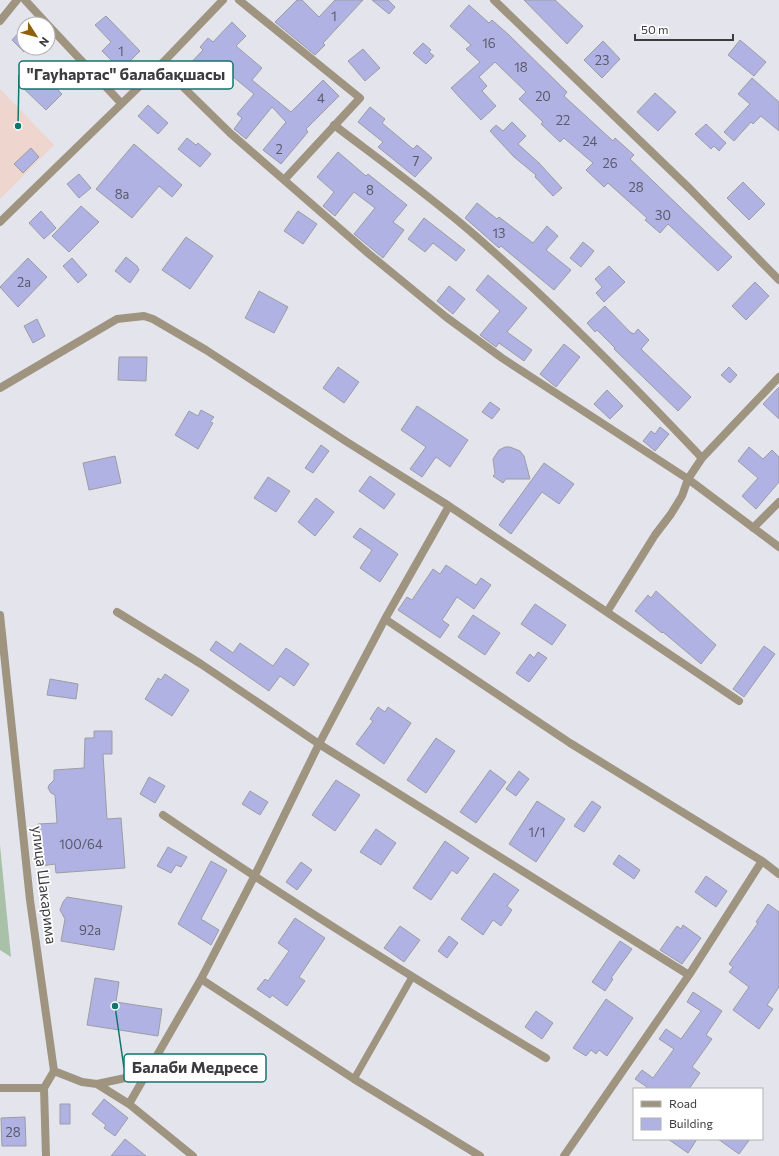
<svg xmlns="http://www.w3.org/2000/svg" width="779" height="1156" font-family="Commissioner,sans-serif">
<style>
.education{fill:#eed5cd}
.green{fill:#a9c1a8}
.building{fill:#afb2e3;stroke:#9c9da3}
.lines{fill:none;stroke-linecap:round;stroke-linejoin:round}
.lane{stroke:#9e9480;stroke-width:7}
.street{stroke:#9e9480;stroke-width:8}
.labels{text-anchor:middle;stroke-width:3.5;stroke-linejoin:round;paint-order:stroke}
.number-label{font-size:13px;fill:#595a68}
.street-label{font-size:15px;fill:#3c3c3f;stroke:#fff}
.leader{fill:none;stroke:#0f766e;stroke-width:1.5}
.callout-dot{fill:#0f766e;stroke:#fff;stroke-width:1.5}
.callout{fill:#fff;stroke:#0f766e;stroke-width:1.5}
.callout-label{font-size:16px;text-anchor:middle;font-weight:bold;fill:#3c3c3f}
</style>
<rect width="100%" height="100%" fill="#e4e5ec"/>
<path class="education" d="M0,89L54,145L0,199Z"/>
<path class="green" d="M0,845L11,957L0,950Z"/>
<path class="building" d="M297,0H302L319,17L335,0H363L323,43L325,45L315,55L275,22Z
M372,0H388L395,7L389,14Z
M524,0H555L583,26L567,44Z
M469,5L489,23L492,20L509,35L567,92L564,96L613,141L615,138L634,155L630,159L732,257L718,271L668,224L660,233L645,220L647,218L608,183L604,187L586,170L593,163L564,138L560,142L541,124L543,122L519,99L526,92L495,62L479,77L487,86L482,91L496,106L481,120L461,99L451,88L480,62L466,49L471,45L450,26Z
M106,16L140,51L121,70L102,51L111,42L95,25Z
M232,22L246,36L236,46L262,68L252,80L291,112L323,80L339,96L306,129L308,132L281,164L263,150L286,122L272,107L246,139L234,129L242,118L237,114L254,94L221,67L201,89L182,72L203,50L200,47L208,38L213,42Z
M24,27V52L12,40Z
M740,40L766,62L754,76L728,55Z
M603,41L620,59L602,78L584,60Z
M423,43L431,50L429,52L434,56L426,64L413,53Z
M363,49L380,68L365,81L348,61Z
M36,64L45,73L43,75L62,94L46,110L18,83Z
M752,78L779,102V131L761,116L753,124L751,122L734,141L724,132L750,104L738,94Z
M655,93L676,112L658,131L637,112Z
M148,105L168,123L158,134L138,116Z
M370,107L385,119L382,123L413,149L417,145L432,158L415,177L378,147L383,142L358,122Z
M512,122L526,136L518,144L539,163L562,188L553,196L535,177L536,175L514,157L490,131L496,125L503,131Z
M706,124L726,143L719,151L714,146L711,149L695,134Z
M187,138L196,145L198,143L211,154L200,167L178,149Z
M134,144L182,185L172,197L159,186L132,218L96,189Z
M31,148L39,157L23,173L14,164Z
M338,152L366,176L368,174L407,205L393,222L404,230L383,258L354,234L375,208L354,192L335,216L323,206L334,192L317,177Z
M79,174L91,188L79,198L67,184Z
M743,182L765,204L749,220L727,198Z
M477,203L497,219L499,217L533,243L547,226L558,236L546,250L571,270L554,290L501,246L499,248L465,218Z
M81,206L99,222L69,252L52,236Z
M41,211L56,228L44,239L29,223Z
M298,211L317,224L303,244L284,231Z
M424,218L465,250L456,261L433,243L425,252L408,239Z
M186,237L213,256L190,289L162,270Z
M583,242L594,251L581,267L570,258Z
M126,257L137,266L139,270L130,283L115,271Z
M28,258L47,277L18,307L0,287Z
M72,258L87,275L78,283L63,266Z
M609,266L625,282L604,302L596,293L602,287L595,279Z
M488,275L527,308L507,332L532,350L524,361L499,343L496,347L480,335L500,311L476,290Z
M755,282L769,296L746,320L732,306Z
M449,286L465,299L453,314L437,301Z
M259,291L288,307L274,333L245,318Z
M605,306L630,332L634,334L638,329L649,340L641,349L691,397L678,411L614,349L615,348L597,330L595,332L587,323Z
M37,319L45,336L33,343L24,326Z
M564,344L580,357L556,387L540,374Z
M119,357H147L146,381L118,380Z
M338,367L359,382L344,403L323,388Z
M729,367L737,375L730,383L721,375Z
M779,387V419L763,404Z
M607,390L623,406L610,419L594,404Z
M490,402L500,409L492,419L482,412Z
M417,406L468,440L450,467L436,457L422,477L410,469L426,447L401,430Z
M201,410L214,417L210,422L213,423L198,449L175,435L189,411L198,416Z
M660,427L669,434L655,451L643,441L651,431L655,434Z
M321,445L329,451L313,473L305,468Z
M505,447H510L520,451L524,456L530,479H506L503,483L493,476L495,474L493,459L499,450Z
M749,447L763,459L772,450L779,457V482L756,509L742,496L758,478L738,461Z
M115,456L121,483L89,490L83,463Z
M544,463L574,484L559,504L542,492L511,534L499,525Z
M370,476L395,494L384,509L359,491Z
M268,477L290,491L276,512L254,498Z
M316,498L334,512L315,536L298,522Z
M360,528L398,554L380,582L360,568L372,550L353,537Z
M446,565L476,585L481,578L491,585L474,609L457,597L442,620L449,625L440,638L398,610L407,597L412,600L433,569L440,574Z
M656,591L716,645L701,664L663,632L662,633L635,611L648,595L651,598Z
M535,604L566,625L552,645L521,624Z
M473,615L500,633L485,655L458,637Z
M216,641L233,653L240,643L273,666L286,648L309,664L294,686L280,676L269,691L210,650Z
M764,646L775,654L744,697L733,689Z
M538,652L547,658L529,682L516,673L530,654L534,658Z
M165,674L189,690L172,716L145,699L158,678L161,680Z
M50,679L78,684L76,699L47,695Z
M378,707L385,712L388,707L411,723L384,764L356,744L373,721L370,719Z
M94,731H112V754H103L107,819L121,818L125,868L56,873L55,864L41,866L38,824L57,823L55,795L51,793L48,788L49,785L54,780V770L84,768L85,738H94Z
M436,738L455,751L426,793L407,780Z
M490,770L506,782L476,823L460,812Z
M519,771L529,779L516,796L506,789Z
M149,777L165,786L155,803L140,794Z
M336,780L360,795L335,831L312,815Z
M250,791L268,802L260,815L242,804Z
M537,801L565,819L536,862L509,844Z
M592,801L601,807L584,832L574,826Z
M376,829L396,843L381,865L360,852Z
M445,841L469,858L457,874L452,870L431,900L413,888Z
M168,847L187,857L181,867L176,865L171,873L157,866Z
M619,855L640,870L634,879L613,864Z
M211,861L227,870L201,919L219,930L211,945L178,924Z
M301,862L312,870L297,890L286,882Z
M494,873L519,890L507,906L512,910L501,926L493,920L483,935L461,919Z
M706,876L727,891L716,907L695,892Z
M67,897L122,906L114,950L61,941L65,919L60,910L63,902Z
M768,904L779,912V987L767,1005L773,1009L759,1029L733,1010L749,987L729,972L733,967L729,964L758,923L756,922Z
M295,918L325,938L299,977L305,981L287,1006L272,995L270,998L257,989L265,979L268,981L289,951L278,943Z
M683,925L701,938L682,964L660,950L677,926L681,929Z
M400,926L420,940L404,962L384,948Z
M449,936L458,943L447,958L438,951Z
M620,941L632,949L611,978L613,979L605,991L592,982Z
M95,978L119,982L116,1002L162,1009L158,1036L87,1025Z
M693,992L722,1011L706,1035L712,1039L692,1067L700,1073L689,1089H645L647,1087L635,1079L642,1070L653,1078L674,1049L659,1039L666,1029L681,1039L701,1011L687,1002Z
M606,999L633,1018L607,1056L599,1050L596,1054L591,1050L586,1056L573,1048Z
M536,1011L553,1023L542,1039L525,1027Z
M104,1099L128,1118L115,1136L104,1128L106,1125L92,1114Z
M60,1104H70V1124H60Z
M25,1117L26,1146H2L1,1118Z
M125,1139L146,1156H111Z
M668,1139H697L688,1153Z
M718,1139H750L739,1154Z"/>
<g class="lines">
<path class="lane" d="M354,1079L412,977"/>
<path class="street" d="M25,0L47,24
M239,0L360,98L284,180
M494,0L690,189L779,280
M0,21L17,0
M48,25L121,103
M149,77H165L178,82L230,133L284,180L369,254L446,317L502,358L688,479L779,547
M334,125C380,160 427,194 470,231C552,302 628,380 702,458
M0,222L149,77L223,0
M0,388L117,319L144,316L153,319L206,350L347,442L449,506L739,701
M753,528L779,502
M117,612L201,664L319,744L689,975
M607,612L655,535L671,514L682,496L688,479L702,458L779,377
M0,615L30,900L54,1071L44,1088L46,1156
M385,619L570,743L762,861L779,874
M163,815C288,900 416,980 546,1058
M201,979L354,1079L480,1156
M54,1071L82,1082L97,1084L129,1104L193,1156
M97,1084L130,1077L148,1070
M0,1088H44
M129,1104L201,979L254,877L319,744L385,619L449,506
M564,1156L689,975L762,861"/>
</g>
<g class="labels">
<g class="number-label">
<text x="334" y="21">1</text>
<text x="489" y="48">16</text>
<text x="121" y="56">1</text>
<text x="602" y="65">23</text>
<text x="521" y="72">18</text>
<text x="543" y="101">20</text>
<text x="321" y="103">4</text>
<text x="563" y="125">22</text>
<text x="590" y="146">24</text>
<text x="279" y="154">2</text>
<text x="416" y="166">7</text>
<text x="610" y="168">26</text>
<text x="636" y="192">28</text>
<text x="370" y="195">8</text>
<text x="122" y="199">8а</text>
<text x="663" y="220">30</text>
<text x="499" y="238">13</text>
<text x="24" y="287">2а</text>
<text x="537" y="837">1/1</text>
<text x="81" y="849">100/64</text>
<text x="90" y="935">92а</text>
<text x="13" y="1137">28</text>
</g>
<g class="street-label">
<text transform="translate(44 885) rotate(83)" y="5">улица Шакарима</text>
</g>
</g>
<path class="leader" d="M18 126L19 75M115 1006L124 1068"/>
<g class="callout-dot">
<circle cx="18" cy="126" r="4"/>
<circle cx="115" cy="1006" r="4"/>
</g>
<g class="callout">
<rect x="19" y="61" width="214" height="28" rx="4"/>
<rect x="124" y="1054" width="142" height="28" rx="4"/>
</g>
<g class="callout-label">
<text x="126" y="80">"Гауһартас" балабақшасы</text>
<text x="195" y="1073">Балаби Медресе</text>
</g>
<rect x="633" y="1088" width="130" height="52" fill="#ffffff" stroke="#b1b1b2"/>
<rect x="641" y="1101" width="20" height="6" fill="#9e9480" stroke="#b1b1b2"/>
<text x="669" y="1108" font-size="12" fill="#3c3c3f">Road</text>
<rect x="641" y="1118" width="20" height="12" fill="#afb2e3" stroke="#b1b1b2"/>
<text x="669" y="1128" font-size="12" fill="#3c3c3f">Building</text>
<g transform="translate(36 36) rotate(126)"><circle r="19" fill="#ffffff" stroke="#b1b1b2"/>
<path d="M0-3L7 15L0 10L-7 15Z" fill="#90600c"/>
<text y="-6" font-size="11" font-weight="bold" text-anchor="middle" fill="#3c3c3f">N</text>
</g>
<path d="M635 34v6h98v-6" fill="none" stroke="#3c3c3f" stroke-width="2"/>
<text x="641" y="34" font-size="12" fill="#3c3c3f" stroke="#ffffff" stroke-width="3" paint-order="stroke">50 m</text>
</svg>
